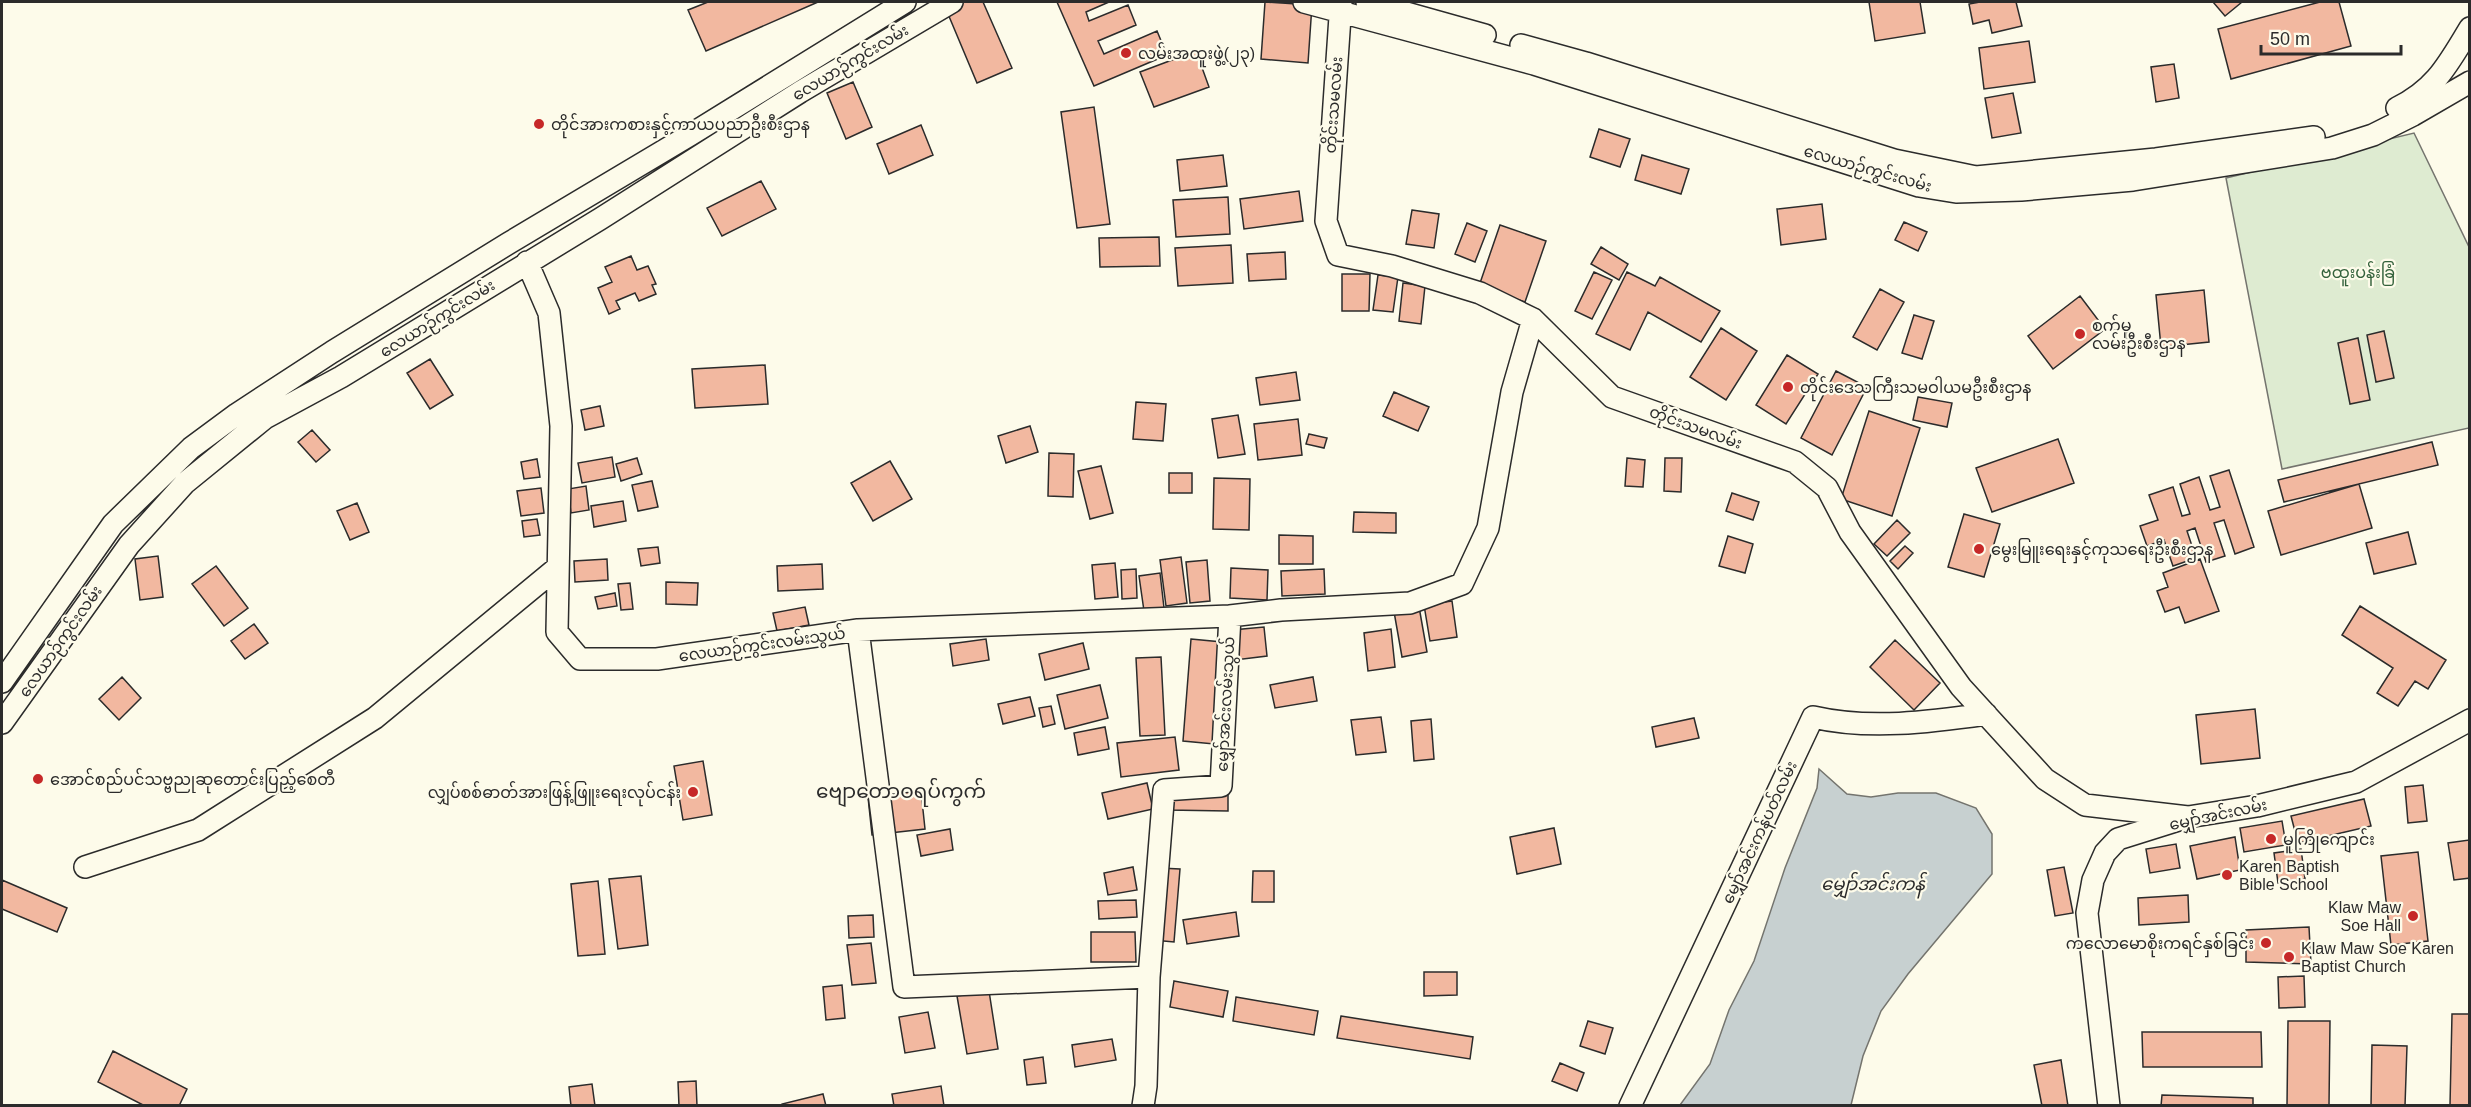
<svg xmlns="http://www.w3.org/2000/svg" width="2471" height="1107" font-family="Helvetica,'Noto Sans Myanmar',sans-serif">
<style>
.green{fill:#deebd1;stroke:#74746e;stroke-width:1.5}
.water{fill:#c7d0d0;stroke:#74746e;stroke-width:1.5}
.building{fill:#f2b8a0;stroke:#2b2b2b;stroke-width:1.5}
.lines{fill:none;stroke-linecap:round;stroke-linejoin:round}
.minor-casing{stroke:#2b2b2b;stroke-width:24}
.minor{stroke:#fdfbea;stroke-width:21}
.poi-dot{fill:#c62828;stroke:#fdfbea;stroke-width:2}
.labels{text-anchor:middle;stroke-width:4.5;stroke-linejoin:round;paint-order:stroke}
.poi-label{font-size:16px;fill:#2b2b2b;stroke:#fdfbea;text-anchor:start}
.street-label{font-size:16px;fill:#2b2b2b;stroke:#fdfbea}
.park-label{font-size:16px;fill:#34623c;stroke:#fdfbea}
.water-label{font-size:18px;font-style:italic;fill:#2b2b2b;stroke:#fdfbea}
.quarter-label{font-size:20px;fill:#2b2b2b;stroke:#fdfbea}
</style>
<rect width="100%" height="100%" fill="#fdfbea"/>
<path class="green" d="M2414,133L2469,247V428L2282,469L2226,178Z"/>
<path class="water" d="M1819,769L1847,794L1871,797L1898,793H1936L1976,808L1992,834V874L1908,974L1881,1011L1863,1056L1851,1105H1680L1710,1064L1729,1010L1754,961L1785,868L1817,788Z"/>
<path class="building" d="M708,2H818L706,51L688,10Z
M943,2H983L1012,68L977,83Z
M1057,2H1109L1086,12L1089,21L1128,5L1136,25L1098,41L1104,54L1157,31L1167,55L1094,86Z
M1265,2L1312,5L1308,63L1261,59Z
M1869,2H1920L1925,33L1875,41Z
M1980,2H2016L2022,26L1992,33L1989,20L1973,24L1969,4Z
M2213,2H2242L2225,16Z
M2320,2H2339L2351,46L2231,79L2218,29Z
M2029,41L2035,82L1984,89L1979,48Z
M1196,51L1209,87L1154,107L1140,72Z
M2174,64L2179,98L2156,102L2151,67Z
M853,82L872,127L846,139L827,93Z
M2013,93L2021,133L1992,138L1985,98Z
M1094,107L1110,224L1077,228L1061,112Z
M921,125L933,155L889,174L877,144Z
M1599,129L1630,139L1620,167L1590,157Z
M1223,155L1227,186L1180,191L1177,160Z
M1642,155L1689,169L1681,194L1635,180Z
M761,181L776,209L722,236L707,208Z
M1299,191L1303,221L1244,229L1240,199Z
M1228,197L1230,234L1176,237L1173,200Z
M1822,204L1826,239L1781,245L1777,209Z
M1412,210L1439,214L1434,248L1406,244Z
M1904,222L1927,232L1918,251L1895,240Z
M1467,223L1487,231L1475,262L1455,254Z
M1500,225L1546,241L1525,302L1479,286Z
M1159,237L1160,266L1100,267L1099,238Z
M1231,245L1233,283L1178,286L1175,248Z
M1601,247L1628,264L1619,280L1591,264Z
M1285,252L1286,279L1249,281L1247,254Z
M631,256L637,270L648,266L656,284L652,285L656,294L639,301L635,293L616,301L620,309L609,314L598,288L612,282L605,267Z
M1594,272L1612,280L1592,319L1575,311Z
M1627,272L1655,286L1660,277L1720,311L1701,342L1648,312L1630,350L1596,334Z
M1342,274H1370L1369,311H1342Z
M1378,275L1398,277L1393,312L1373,310Z
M1403,283L1425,286L1421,324L1399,321Z
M1880,289L1904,302L1877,350L1853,337Z
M2204,290L2209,342L2161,347L2156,295Z
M2080,296L2105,329L2053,369L2028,336Z
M1914,315L1934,321L1922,359L1902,353Z
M1721,328L1757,351L1726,400L1690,377Z
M2384,331L2394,378L2376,382L2367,335Z
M2358,338L2370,400L2350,404L2338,343Z
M1787,355L1818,374L1786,424L1756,405Z
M430,359L453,395L430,409L407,373Z
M765,365L768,404L695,408L692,369Z
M1836,371L1867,387L1832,455L1801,438Z
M1296,372L1300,400L1260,405L1256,378Z
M1394,392L1429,407L1418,431L1383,416Z
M1918,397L1952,403L1947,427L1913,420Z
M1136,402L1166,404L1163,441L1133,439Z
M600,406L604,426L585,430L581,410Z
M1869,411L1920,428L1892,516L1841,499Z
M1238,415L1245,454L1218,458L1212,419Z
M1298,419L1302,455L1258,460L1254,424Z
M1030,426L1038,452L1006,463L998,436Z
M312,430L330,450L316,462L298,442Z
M1309,434L1327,438L1324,448L1306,444Z
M2058,439L2074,483L1992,512L1976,468Z
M2432,442L2438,465L2284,502L2278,480Z
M1049,453L1074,454L1073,497L1048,496Z
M612,457L615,477L582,483L578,463Z
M637,458L642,474L621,481L616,464Z
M1627,458L1645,460L1643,487L1625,486Z
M1665,458H1682L1681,492L1664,491Z
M537,459L540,477L524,479L521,462Z
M890,461L912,499L873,521L851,483Z
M1101,466L1113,513L1090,519L1078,471Z
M2229,470L2254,547L2235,554L2224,520L2214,523L2225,556L2206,562L2195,528L2187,531L2196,558L2173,566L2164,540L2147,546L2140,526L2158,520L2149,495L2173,487L2182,516L2190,514L2180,484L2199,477L2210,510L2220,507L2210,476Z
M1169,473H1192V493H1169Z
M1214,478L1250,479L1249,530L1213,529Z
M652,481L658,507L638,511L632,485Z
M2359,484L2372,528L2281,555L2268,511Z
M586,486L589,510L571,513L568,489Z
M541,488L544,513L521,516L517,491Z
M1732,493L1759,502L1753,520L1726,511Z
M623,501L626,521L594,527L591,506Z
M357,503L369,532L350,540L337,511Z
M1354,512L1396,513V533L1353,532Z
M1964,514L2000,524L1984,577L1948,567Z
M537,519L540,535L524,537L522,521Z
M1897,520L1910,533L1887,556L1874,544Z
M2408,532L2416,564L2374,574L2366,543Z
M1279,535L1313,536V564H1279Z
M1728,536L1753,544L1745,573L1719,566Z
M1905,546L1913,553L1898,569L1890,561Z
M658,547L660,563L641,566L638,549Z
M158,556L163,597L140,600L135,559Z
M1181,557L1187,603L1166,606L1160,560Z
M607,559L608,580L575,582L574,561Z
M2200,559L2219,611L2185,623L2179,607L2165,612L2157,591L2168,587L2163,573Z
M1207,560L1210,601L1190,603L1186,562Z
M1115,563L1118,597L1095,599L1092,565Z
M822,564L823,589L778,591L777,566Z
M216,566L248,608L224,626L192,584Z
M1231,568L1268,570L1267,600L1230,598Z
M1136,569L1137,598L1122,599L1121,570Z
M1324,569L1325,594L1282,596L1281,571Z
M1160,573L1164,608L1144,611L1139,576Z
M666,582L698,583L697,605L666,604Z
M630,583L633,609L621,610L618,584Z
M615,593L617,606L598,609L595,597Z
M1418,601L1427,652L1402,657L1393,606Z
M1452,601L1457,637L1430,641L1424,605Z
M2360,606L2446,660L2428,689L2415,681L2398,706L2377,693L2393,668L2342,635Z
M805,607L809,625L777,631L773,613Z
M254,624L268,643L245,659L231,641Z
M1264,627L1267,656L1235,660L1232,630Z
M1391,629L1395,667L1368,671L1364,633Z
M986,639L989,660L953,666L950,644Z
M1191,639L1222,642L1214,744L1183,741Z
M1895,640L1940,683L1914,710L1870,667Z
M1083,643L1089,669L1045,680L1039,654Z
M1161,657L1165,735L1140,736L1136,658Z
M122,677L141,698L119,720L99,699Z
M1313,677L1317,701L1275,708L1270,685Z
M1100,685L1108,718L1065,729L1057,695Z
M1030,697L1035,716L1003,724L998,704Z
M1051,706L1055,724L1043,727L1039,708Z
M2255,709L2260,758L2201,764L2196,715Z
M1381,717L1386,752L1356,755L1351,720Z
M1694,718L1699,738L1656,747L1652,727Z
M1431,719L1434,759L1414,761L1411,721Z
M1105,727L1109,749L1078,755L1074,733Z
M1175,737L1179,770L1121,777L1117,743Z
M703,761L712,815L683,820L674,766Z
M1147,783L1153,809L1108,819L1102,793Z
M2423,785L2427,821L2408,823L2405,787Z
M1168,788L1228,789V811L1167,810Z
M921,791L925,829L872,835L868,797Z
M2364,799L2371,826L2298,843L2291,816Z
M2282,821L2286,845L2244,852L2240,828Z
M1554,828L1561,864L1517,874L1510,837Z
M950,829L953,850L921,856L917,835Z
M2235,837L2240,870L2197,879L2190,846Z
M2469,840L2470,878L2454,880L2448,843Z
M2176,844L2180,868L2150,873L2146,849Z
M2301,849L2305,879L2278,883L2274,853Z
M2418,852L2428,941L2391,945L2381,856Z
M1133,867L1137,890L1108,895L1104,873Z
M2064,867L2073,913L2055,916L2047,870Z
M1159,868L1180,869L1174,942L1153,940Z
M1253,871H1274V902H1252Z
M641,876L648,945L618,949L609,879Z
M2,880L67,908L57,932L2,909Z
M598,881L605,954L578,956L571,884Z
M2188,895L2189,922L2139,925L2138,898Z
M1136,900L1137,917L1099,919L1098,901Z
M1236,912L1239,936L1187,944L1183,920Z
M873,915L874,937L849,938L848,916Z
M2309,927L2311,964L2246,962V930Z
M1091,932H1135L1136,962H1091Z
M871,943L876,983L852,985L847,945Z
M1424,972H1457V995L1424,996Z
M2304,976L2305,1007L2279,1008L2278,977Z
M1174,981L1228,991L1223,1017L1170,1007Z
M842,985L845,1018L826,1020L823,987Z
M989,991L998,1049L967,1054L957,996Z
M1236,997L1318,1011L1314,1035L1233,1021Z
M928,1012L935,1048L905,1053L899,1017Z
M2452,1014H2470V1106H2450Z
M1341,1016L1473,1037L1470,1059L1337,1038Z
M1588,1021L1613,1028L1605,1054L1580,1046Z
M2288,1021H2330L2329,1106H2287Z
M2142,1032H2261L2262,1067H2143Z
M1112,1039L1116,1060L1075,1067L1072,1045Z
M2372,1045L2407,1046L2405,1106H2371Z
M113,1051L187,1089L179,1106H145L98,1082Z
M1043,1057L1046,1083L1027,1085L1024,1060Z
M2061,1060L2068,1106H2042L2034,1065Z
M1560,1063L1584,1073L1577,1091L1552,1081Z
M696,1081L697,1106H679L678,1082Z
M592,1084L595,1106H571L569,1087Z
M941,1086L944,1106H894L892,1094Z
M823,1094L826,1106H782V1104Z
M2162,1095L2253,1098V1106H2161Z"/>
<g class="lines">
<defs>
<path id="minor" d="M1304,2L1534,64L1919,186L1956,192L2021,190L2133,180L2332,148L2373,135L2413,115L2470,82
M1341,2L1326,221L1338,255L1392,266L1480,293L1533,319L1612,397L1795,462L1827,488L1850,532L1961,687L2045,779L2085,805L2188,817
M1367,2L1485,35
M1521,45L1586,63L1894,160L1976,177L2156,159L2314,137
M2397,108C2436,89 2448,64 2470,28
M527,262L549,313L561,426L557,632L580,659H657L858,630L904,987L1149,977
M858,630L1230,616
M2,682L113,524L191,448L237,414L332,352L509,243L690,135L905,2
M2,723L129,545L185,483L265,418L341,377L600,219L800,92L952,2
M85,867L198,830L375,718L558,567
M1143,1106L1146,1086L1149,977L1164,790L1221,786L1230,616L1281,610L1410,603L1462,584L1488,528L1512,392L1533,319
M1630,1106L1813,717C1869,730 1930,722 1986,714
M2109,1106L2087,913L2093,880L2105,853L2118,839L2188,817L2257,806L2356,782L2470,720"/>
</defs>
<use href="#minor" class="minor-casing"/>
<use href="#minor" class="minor"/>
</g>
<g class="poi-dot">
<circle cx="1126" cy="53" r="6"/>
<circle cx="539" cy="124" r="6"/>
<circle cx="2080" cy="334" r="6"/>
<circle cx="1788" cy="387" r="6"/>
<circle cx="1979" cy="549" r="6"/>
<circle cx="38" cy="779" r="6"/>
<circle cx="693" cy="792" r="6"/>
<circle cx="2271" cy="839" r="6"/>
<circle cx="2227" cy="875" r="6"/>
<circle cx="2413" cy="916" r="6"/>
<circle cx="2266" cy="943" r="6"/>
<circle cx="2289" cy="957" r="6"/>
</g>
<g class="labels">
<g class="poi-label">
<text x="1138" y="59">လမ်းအထူးဖွဲ့(၂၃)</text>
<text x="551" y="130">တိုင်အားကစားနှင့်ကာယပညာဦးစီးဌာန</text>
<text x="2092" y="331">စက်မူ<tspan x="2092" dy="18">လမ်းဦးစီးဌာန</tspan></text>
<text x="1800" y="393">တိုင်းဒေသကြီးသမဝါယမဦးစီးဌာန</text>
<text x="1991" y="555">မွေးမြူးရေးနှင့်ကုသရေးဦးစီးဌာန</text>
<text x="50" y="785">အောင်စည်ပင်သဗ္ဗညုဆုတောင်းပြည့်စေတီ</text>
<text x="681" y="798" text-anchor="end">လျှပ်စစ်ဓာတ်အားဖြန့်ဖြူးရေးလုပ်ငန်း</text>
<text x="2283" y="845">မူကြိုကျောင်း</text>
<text x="2239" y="872">Karen Baptish<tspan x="2239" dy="18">Bible School</tspan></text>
<text x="2401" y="913" text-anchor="end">Klaw Maw<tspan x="2401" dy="18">Soe Hall</tspan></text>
<text x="2254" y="949" text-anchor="end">ကလောမောစိုးကရင်နှစ်ခြင်း</text>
<text x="2301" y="954">Klaw Maw Soe Karen<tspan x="2301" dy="18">Baptist Church</tspan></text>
</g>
<g class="street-label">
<text transform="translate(850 62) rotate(-31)" y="6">လေယာဉ်ကွင်းလမ်း</text>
<text transform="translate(1333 105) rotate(-86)" y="6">တိုင်းသမလမ်း</text>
<text transform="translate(1868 168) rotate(16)" y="6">လေယာဉ်ကွင်းလမ်း</text>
<text transform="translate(437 318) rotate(-32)" y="6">လေယာဉ်ကွင်းလမ်း</text>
<text transform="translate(1696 427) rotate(20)" y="6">တိုင်းသမလမ်း</text>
<text transform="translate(60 641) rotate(-55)" y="6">လေယာဉ်ကွင်းလမ်း</text>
<text transform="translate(762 644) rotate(-8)" y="6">လေယာဉ်ကွင်းလမ်းသွယ်</text>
<text transform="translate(1225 704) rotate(-87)" y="6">မျှော်အင်းလမ်းသွယ်</text>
<text transform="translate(2218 814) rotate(-12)" y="6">မျှော်အင်းလမ်း</text>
<text transform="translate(1759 832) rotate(-65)" y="6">မျှော်အင်းကန်ပတ်လမ်း</text>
</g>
<g class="park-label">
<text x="2358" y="278">ဗထူးပန်းခြံ</text>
</g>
<g class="water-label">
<text x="1873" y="890">မျှော်အင်းကန်</text>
</g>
<g class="quarter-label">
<text x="901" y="798">ဗျောတောဝရပ်ကွက်</text>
</g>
</g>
<rect width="2471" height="1107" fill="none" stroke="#2b2b2b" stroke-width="6"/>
<path d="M2261 45v9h140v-9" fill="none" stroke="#2b2b2b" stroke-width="3"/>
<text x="2270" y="45" font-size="18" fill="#2b2b2b" stroke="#fdfbea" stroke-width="4.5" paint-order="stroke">50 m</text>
</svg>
